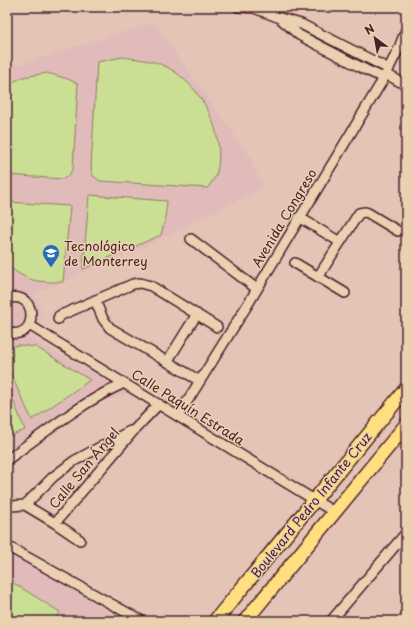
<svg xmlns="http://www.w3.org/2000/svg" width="413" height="628" font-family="'Playpen Sans',sans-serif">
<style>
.built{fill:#e1bbba}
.green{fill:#cadf94;stroke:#8a7f60}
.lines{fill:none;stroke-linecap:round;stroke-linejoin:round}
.minor-casing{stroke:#4a1f2b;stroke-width:12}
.highway-casing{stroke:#4a1f2b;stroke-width:16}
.minor{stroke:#e9d1b1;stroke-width:9}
.highway{stroke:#ffdf80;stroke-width:13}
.labels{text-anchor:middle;stroke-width:3;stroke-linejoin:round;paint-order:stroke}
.street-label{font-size:13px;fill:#4a1f2b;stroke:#e9d1b1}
.poi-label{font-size:13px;fill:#4a1f2b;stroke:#e9d1b1;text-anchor:start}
</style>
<rect width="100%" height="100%" fill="#e4c4b6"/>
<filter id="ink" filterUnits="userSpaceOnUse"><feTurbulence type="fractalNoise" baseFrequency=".025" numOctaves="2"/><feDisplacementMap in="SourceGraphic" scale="8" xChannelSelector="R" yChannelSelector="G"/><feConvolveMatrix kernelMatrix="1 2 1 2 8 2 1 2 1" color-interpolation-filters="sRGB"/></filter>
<g filter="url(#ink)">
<path class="built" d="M154,23L252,159L251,163L264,187L154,242L34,294L43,315L28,337L129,392L93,406L38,441L7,470V68Z
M7,539L151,621H7Z"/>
<path class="green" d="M122,57C137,59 153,60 167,67C202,86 226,132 217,172C216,177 211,183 208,188L100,181L93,176L91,168L97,62Z
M47,73L68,79L78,84L73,168L69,175L63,179L7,175V85L23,77Z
M89,195L167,201L165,220L161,235L83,269Z
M7,202L70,206L63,282C35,282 29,282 7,265Z
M19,345L36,347L90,380L32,420L7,366V347Z
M7,385L25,430L7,437Z
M7,579L60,612L54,621H7Z"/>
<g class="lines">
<defs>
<path id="minor" d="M238,7L254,8L280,18L301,24L389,69
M282,20L299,35L366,70L384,78
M386,74L406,85
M299,217L340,242
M191,239L257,289
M295,263L345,293
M318,277L359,213L365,212L368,213L398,231
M7,299C39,288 39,343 7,332
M95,300L103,319L110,328L200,381
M58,319L59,316L133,284L140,283L151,286L217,327
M29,325L334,512
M167,362L197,314
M178,416L248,304L384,78L399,48L406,30
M7,460C45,432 81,403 124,383
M25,505L53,477L74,461L130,431
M25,505L55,523L80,540
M10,506L25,505
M55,523L135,429L159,404
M7,546L142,621
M331,621L406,533"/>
<path id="highway" d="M215,621L406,389
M245,621L406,425"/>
</defs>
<use href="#minor" class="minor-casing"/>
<use href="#highway" class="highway-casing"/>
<use href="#minor" class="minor"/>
<use href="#highway" class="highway"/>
</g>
</g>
<defs>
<symbol id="university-pin" viewBox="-11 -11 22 30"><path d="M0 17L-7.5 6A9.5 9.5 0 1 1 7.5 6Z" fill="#1f6fb2" stroke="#e9d1b1"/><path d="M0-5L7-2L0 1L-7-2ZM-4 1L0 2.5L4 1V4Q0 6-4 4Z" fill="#fff"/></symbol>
</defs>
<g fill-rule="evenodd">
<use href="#university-pin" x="41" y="243" width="20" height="27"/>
</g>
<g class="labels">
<g class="street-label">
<text transform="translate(284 218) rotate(-59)" y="5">Avenida Congreso</text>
<text transform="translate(188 407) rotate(32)" y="5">Calle Paquín Estrada</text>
<text transform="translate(84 468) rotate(-50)" y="5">Calle San Ángel</text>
<text transform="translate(311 505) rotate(-51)" y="5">Boulevard Pedro Infante Cruz</text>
</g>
<g class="poi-label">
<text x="64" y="251">Tecnológico<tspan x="64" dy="15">de Monterrey</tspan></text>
</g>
</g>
<rect width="413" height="628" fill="none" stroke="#e9d1b1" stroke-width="24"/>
<rect x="12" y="12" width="389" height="604" fill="none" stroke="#4a1f2b" stroke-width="1.5" filter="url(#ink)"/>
<g transform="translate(375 38) rotate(328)" stroke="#e9d1b1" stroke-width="3" paint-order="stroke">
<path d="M0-3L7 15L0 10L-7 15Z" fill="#4a1f2b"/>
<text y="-6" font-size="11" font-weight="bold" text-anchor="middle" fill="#4a1f2b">N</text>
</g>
</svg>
